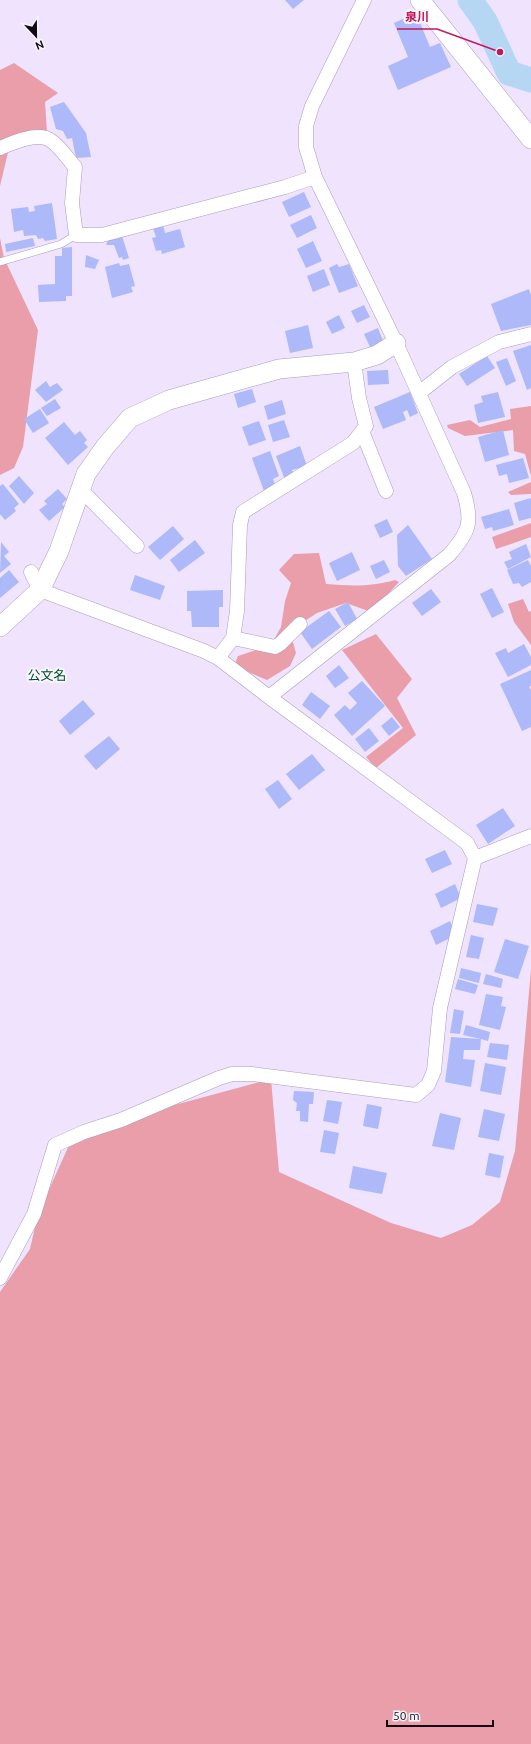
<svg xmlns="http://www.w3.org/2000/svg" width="531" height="1744" font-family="Ubuntu,'Noto Sans JP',sans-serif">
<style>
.forest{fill:#e99eaa}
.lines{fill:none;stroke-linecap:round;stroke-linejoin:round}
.river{stroke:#b5d7f4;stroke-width:25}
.building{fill:#adb9f8}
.lane-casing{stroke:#ab9dbb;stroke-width:8}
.street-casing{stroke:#ab9dbb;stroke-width:15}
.secondary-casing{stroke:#ab9dbb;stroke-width:20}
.lane{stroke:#fff;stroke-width:7}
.street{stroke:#fff;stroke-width:14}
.secondary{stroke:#fff;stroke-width:19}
.labels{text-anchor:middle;stroke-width:4;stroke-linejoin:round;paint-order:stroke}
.quarter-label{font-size:13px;fill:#005026;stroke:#f8f5fb}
.leader{fill:none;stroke:#c2185b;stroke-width:1.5}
.callout-dot{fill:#c2185b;stroke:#f8f5fb;stroke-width:1.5}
.callout-label{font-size:12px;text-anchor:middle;font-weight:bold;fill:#c2185b;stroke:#f8f5fb;stroke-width:4;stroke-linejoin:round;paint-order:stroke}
</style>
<rect width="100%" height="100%" fill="#efe3fd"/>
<path class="forest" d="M14,63L58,93L45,102L47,133L10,144L0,186V70Z
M0,238L4,258L38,330L23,447L14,468L0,475Z
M531,406V476L525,454L514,451L513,430L465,436L448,428L447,425L470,420L480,427L511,419L510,409Z
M531,482V494L511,495L508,492Z
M531,523V537L496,549L492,537Z
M319,553L326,584C350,586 371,587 395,580L399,582L371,612L346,603L317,613L300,624L292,639L296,653L290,666L267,680L234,666L238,656L271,645L281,627L285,601L291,583L279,570L294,554Z
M523,599L529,612L531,611V645L514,622L508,604Z
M376,634L412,679L397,698L416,735L376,768L366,757L403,728L342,650Z
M531,969V1744H0V1292L30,1249L38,1214L70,1143L156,1110L271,1079L279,1172L391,1223L441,1238L472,1225L500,1202L515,1151Z"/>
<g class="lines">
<path class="river" d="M470,0L485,21L509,73L531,80"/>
</g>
<path class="building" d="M285,0H304L293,9Z
M416,13L430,47L440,43L451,67L398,90L388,66L408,57L394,23Z
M64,102L86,133L91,157L76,158L72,138L67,139L63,131L56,129L50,107Z
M304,192L311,207L289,217L282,202Z
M52,203L57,239L45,241L43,238L38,239L36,235L24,236L23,230L14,232L11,209L28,207L29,212L35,211L34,206Z
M311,215L317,228L297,238L290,225Z
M163,225L165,233L180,229L185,247L162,254L161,250L156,251L152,238L156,237L153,228Z
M122,236L129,258L123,260L122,257L119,258L114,245H106L108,240Z
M33,238L35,246L6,252L5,244Z
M313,241L322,261L306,268L297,249Z
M72,247V296H66V301L39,302L38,285L55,284V256H62V248Z
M86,255L99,260L95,269L85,267Z
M119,263L120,266L129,264L135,286L131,287L133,292L112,298L105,267Z
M337,264L339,267L349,264L358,286L339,293L329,268Z
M324,269L330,285L313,292L307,276Z
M529,289L531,295V325L501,331L491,304Z
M364,305L370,317L357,323L351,311Z
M339,315L345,328L332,334L326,322Z
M308,325L313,348L290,353L285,331Z
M378,328L383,341L370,347L364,334Z
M531,345V388L527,390L513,351Z
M487,356L495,368L467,386L459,374Z
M507,358L516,381L506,386L496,362Z
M388,370L389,384L368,385L367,371Z
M46,381L50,387L57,383L63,390L46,402L35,390Z
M252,389L256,402L238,408L234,394Z
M410,392L418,413L410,417L407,410L403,412L406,420L383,429L374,407Z
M498,392L505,417L478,423L474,405L483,402L481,396Z
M55,399L61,408L47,416L41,408Z
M282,400L286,414L268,420L264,406Z
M40,409L49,423L33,433L24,419Z
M284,420L290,437L273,442L268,425Z
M259,421L266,440L249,446L242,427Z
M64,422L75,435L80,431L87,440L84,443L88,447L68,465L45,438Z
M503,430L509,455L485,462L478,437Z
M300,446L307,466L292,470L295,477L285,480L276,456Z
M270,451L279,476L273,479L276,487L264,491L252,458Z
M523,458L529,478L509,483L507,474L499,476L496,465Z
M19,476L34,493L24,504L9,486Z
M3,484L19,504L14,508L16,511L5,520L0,514V486Z
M58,489L67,499L62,504L65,507L49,521L39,510L47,504L44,501Z
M531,498V518L519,521L514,503Z
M509,509L514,525L493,531L492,527L485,529L481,517Z
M387,519L393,532L380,538L374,525Z
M408,525L432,559L406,576L398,566L397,535Z
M173,526L184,539L160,560L148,547Z
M195,540L205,553L179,572L170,560Z
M1,542L9,552L4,556L11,564L0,573Z
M526,544L531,557L508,569L504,562L512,559L509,552Z
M352,552L360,570L337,581L329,563Z
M384,560L390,572L376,579L370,566Z
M528,560L531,566V582L522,587L519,583L513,584L507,570Z
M9,570L19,582L0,598V578Z
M135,575L165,586L160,600L130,590Z
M492,588L504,612L492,618L480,594Z
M431,589L441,602L422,616L412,603Z
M223,590V607H219V627H192L191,611H187V591Z
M348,602L357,619L345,626L335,609Z
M329,611L341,627L312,649L300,632Z
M524,644L531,657V665L508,677L495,653L506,648L508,653Z
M339,665L349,678L335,688L326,676Z
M531,670V686L529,687L531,690V727L522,731L500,684Z
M362,681L385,706L352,736L334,715L345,705L350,710L357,703L348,693Z
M311,692L330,706L320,719L302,705Z
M83,700L95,714L70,735L59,721Z
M392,717L400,727L389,736L381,726Z
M369,728L379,741L365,752L355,739Z
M109,736L120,749L96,770L84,756Z
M312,754L325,770L299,790L286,774Z
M278,780L292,799L279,809L265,789Z
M503,808L515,826L488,844L476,825Z
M445,850L452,864L432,873L425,859Z
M455,884L461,898L441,908L435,894Z
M477,904L498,908L493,926L473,922Z
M450,921L456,935L436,945L430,931Z
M471,935L484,938L479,959L466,957Z
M505,939L529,946L518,979L494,972Z
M461,968L481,973L479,983L459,978Z
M486,974L503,979L501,988L483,984Z
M458,979L478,985L475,994L455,989Z
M486,994L503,997L501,1006L506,1007L500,1030L479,1025Z
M454,1009L464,1011L460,1034L450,1033Z
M466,1025L490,1032L488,1041L481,1039L480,1050H464L463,1059L475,1060L471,1087L445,1082L451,1037L481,1039L463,1035Z
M490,1043L509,1045L507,1060L487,1057Z
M485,1063L506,1067L501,1095L480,1091Z
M294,1091L314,1092L313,1104H309L308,1122L300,1121V1111H296L297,1103L293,1100Z
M327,1100L342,1102L338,1124L323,1121Z
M367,1104L382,1107L378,1129L363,1126Z
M484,1109L505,1114L499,1141L478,1137Z
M440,1113L461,1118L454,1150L432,1146Z
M324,1130L339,1133L335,1154L320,1152Z
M489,1153L504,1156L500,1178L485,1175Z
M353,1166L387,1173L382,1194L349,1188Z"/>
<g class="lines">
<defs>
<path id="lane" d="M0,262L61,244L76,235"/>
<path id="street" d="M0,148C12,143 32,134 46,138C57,142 67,158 75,167L72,203L76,235H102L285,187L315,177
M419,393L452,367L499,342L531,334
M362,431L386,491
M81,490L137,546
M31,572L40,590L204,651L218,658L269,697L467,843L475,858
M233,638L275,647L280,644L300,624
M218,658L233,638L237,611L240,525L243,512L353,443L366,426L359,398L354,362
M269,697L449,555C469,532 473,523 464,493L396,343L315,177L306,147V126L312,106L364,0
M0,1278L34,1214L55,1145L84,1132L121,1120L219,1078L232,1074H252L416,1095L428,1085L434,1071L440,1008L475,858L531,836"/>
<path id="secondary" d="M420,0L531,139
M0,627L40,590L59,551L86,474L105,447L130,418L169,400L279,369L354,362L377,355L396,343"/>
</defs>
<use href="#lane" class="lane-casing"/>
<use href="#street" class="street-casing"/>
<use href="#secondary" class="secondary-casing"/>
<use href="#lane" class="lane"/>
<use href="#street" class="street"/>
<use href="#secondary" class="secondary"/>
</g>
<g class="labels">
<g class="quarter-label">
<text x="47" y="680">公文名</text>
</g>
</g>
<path class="leader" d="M500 52L437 29H397"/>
<circle class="callout-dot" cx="500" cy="52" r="4"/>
<g class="callout-label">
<text x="417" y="21">泉川</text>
</g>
<g transform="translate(36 36) rotate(158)" stroke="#f8f5fb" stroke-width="3" paint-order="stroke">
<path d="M0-3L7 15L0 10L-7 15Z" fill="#0f0a15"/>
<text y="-6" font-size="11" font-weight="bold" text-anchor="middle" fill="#0f0a15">N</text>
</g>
<path d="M387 1720v6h106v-6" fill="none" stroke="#0f0a15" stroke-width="2"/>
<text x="393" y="1720" font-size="12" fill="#0f0a15" stroke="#f8f5fb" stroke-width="3" paint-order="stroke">50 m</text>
</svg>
